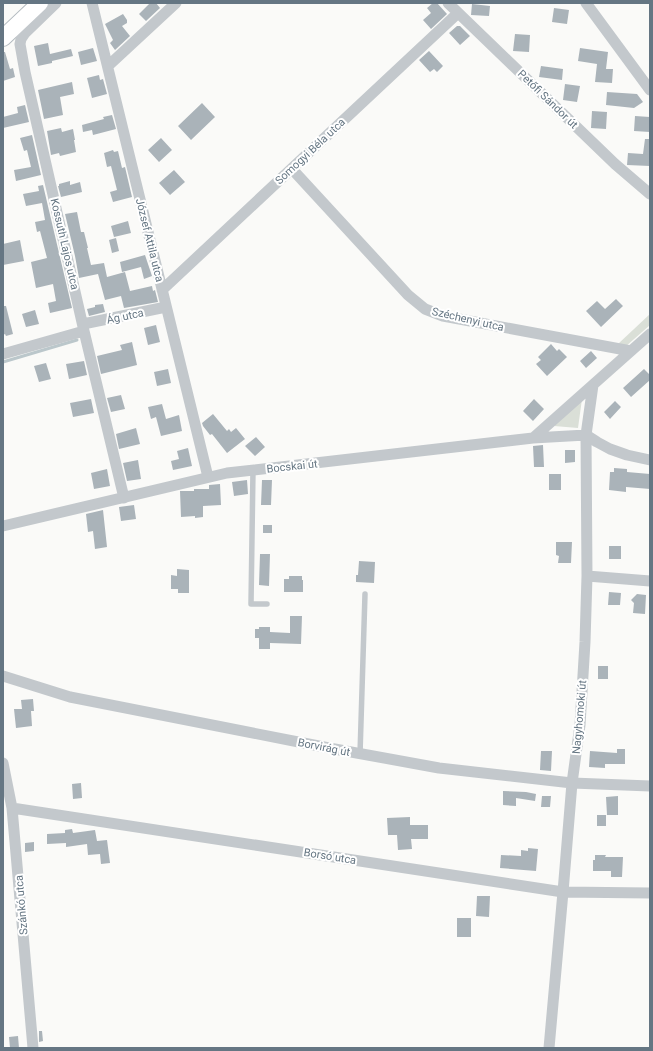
<svg xmlns="http://www.w3.org/2000/svg" width="653" height="1051" font-family="Roboto,sans-serif">
<style>
.green{fill:#dadfd7}
.lines{fill:none;stroke-linecap:round;stroke-linejoin:round}
.stream{stroke:#bbc7cb;stroke-width:3}
.building{fill:#aab3b9}
.secondary-casing{stroke:#b3babf;stroke-width:18}
.lane{stroke:#c3c8cc;stroke-width:5.5}
.street{stroke:#c3c8cc;stroke-width:11}
.secondary{stroke:#fff;stroke-width:16}
.labels{text-anchor:middle;stroke-width:4;stroke-linejoin:round;paint-order:stroke}
.street-label{font-size:11px;fill:#657683;stroke:#fff}
</style>
<rect width="100%" height="100%" fill="#fafaf8"/>
<path class="green" d="M650,314V325L625,347L618,344Z
M582,399L578,428L554,426Z"/>
<g class="lines">
<path class="stream" d="M3,362L77,340"/>
</g>
<path class="building" d="M150,3H156L160,8L146,21L139,14Z
M433,3H437L447,14L431,29L423,20L431,13L427,8Z
M472,4L490,6L489,16L471,15Z
M554,8L569,10L567,24L552,22Z
M123,14L127,20V23L122,26L130,36L115,50L110,43L113,40L105,24Z
M457,26H460L470,36L460,45L449,33Z
M515,34L530,35L529,52L513,51Z
M48,43L50,54L71,49L73,56L52,61V63L38,66L34,46Z
M93,48L97,61L81,65L78,52Z
M580,48L608,52L606,69H613L612,83L595,82L597,64L578,61Z
M429,51L443,66L437,72L434,69L430,72L419,60Z
M3,52H5L10,69L13,68L15,77L3,81Z
M541,66L563,69L562,80L539,77Z
M99,75L100,80L103,79L107,94L92,98L87,78Z
M72,82L74,94L60,97L63,115L44,119L38,90Z
M565,84L580,86L577,102L563,100Z
M607,92L637,94L643,102L634,108L606,105Z
M202,103L215,117L191,140L178,126Z
M25,105L29,122L3,128V117L18,113L17,107Z
M592,111L607,112L606,129L591,128Z
M112,115L116,129L93,135L92,130L83,132L82,125L104,119L103,117Z
M635,116L650,117V132L634,131Z
M61,128L62,132L73,129L75,140H74L76,152L60,156L59,153L51,155L47,131Z
M32,135L41,175L16,181L14,170L31,167L27,150L24,151L20,138Z
M161,138L172,150L159,162L148,150Z
M645,139H650V166L627,165L628,153L643,154Z
M113,150L114,152L118,151L122,168L125,167L132,197L113,202L110,192L117,190L111,166L107,167L104,153Z
M174,170L185,182L170,195L159,183Z
M70,181V185L80,182L82,192L61,197L58,186H59V184Z
M43,185L72,308L50,313L48,303L56,301L53,284L36,288L31,262L47,258L40,231L37,232L35,222L45,220L42,203L26,206L23,194L39,191L38,186Z
M77,212L81,232H84L88,248H87L91,265L104,263L107,277L125,272L130,291L152,286L153,291L155,290L158,302L124,308L121,296L105,300L98,274L79,278L75,256L65,214Z
M128,221L131,233L114,237L111,226Z
M116,238L119,251L112,253L109,240Z
M20,240L24,261L3,265V244Z
M145,255L152,276L144,279L141,267L122,272L120,262Z
M616,299L623,306L601,327L586,311L597,301L605,309Z
M103,304L105,312L89,316L87,309L95,307V305Z
M3,306H6L13,334L6,336L5,334L3,335Z
M35,310L39,324L26,327L22,314Z
M156,325L160,342L148,345L144,328Z
M132,342L137,365L101,374L97,356L122,350L120,345Z
M551,344L557,351L559,349L567,357L547,376L536,364L541,360L538,357Z
M591,351L597,358L586,368L580,361Z
M84,361L87,375L69,379L66,364Z
M46,363L51,379L39,382L34,366Z
M168,369L171,383L157,386L154,372Z
M644,369L650,375V380L631,397L623,388Z
M121,395L125,409L111,412L107,398Z
M91,399L94,413L73,417L70,403Z
M534,399L544,409L533,421L523,411Z
M615,401L621,407L610,419L604,412Z
M162,404L166,419L179,415L182,431L161,436L156,417L151,419L148,407Z
M213,414L227,431L229,429L231,432L236,428L245,439L227,453L212,434L210,435L203,426L202,423Z
M136,428L140,444L119,449L116,434Z
M256,437L265,447L255,456L245,446Z
M543,445L544,467H534L533,446Z
M188,448L192,466L173,470L171,461L179,459L177,451Z
M565,450H575V462L565,463Z
M138,460L141,479L127,481L123,463Z
M614,468L627,469V472L650,474V489L626,487V492L609,490L610,472H614Z
M107,469L110,486L94,489L91,473Z
M549,474H561V490H549Z
M247,480L248,494L234,496L232,482Z
M262,480H272L271,505H261Z
M220,484L221,505L203,506V517L195,518V516L181,517L180,491H194V489H209V485Z
M134,505L136,519L121,521L119,507Z
M103,510L107,547L95,549L93,531L88,532L86,514Z
M263,525H272V533H263Z
M556,542H572L571,563H558L559,556L556,555Z
M609,546H621V559H609Z
M260,554H270L269,586L259,585Z
M359,561L375,562L374,583L356,582V575H358Z
M177,569L189,570V593H178V589H171V575L177,576Z
M289,576H302V580H303V592H284V579H289Z
M609,592L621,593L620,605H608Z
M637,594L646,595L645,614L633,613L634,603L631,600Z
M290,616H302L301,644L270,643V649H259V638H255V629H259V627H270V632L290,633Z
M598,666H608V679H598Z
M33,699L34,711H31L32,726L16,728L14,709H22L21,700Z
M617,749H625V764H605V768L589,767L590,751L617,753Z
M541,751H552L551,771L540,770Z
M81,783L82,798L73,799L72,784Z
M503,791L526,792L536,794L535,801L516,798V806L503,805Z
M542,796H551L550,807H541Z
M618,796V815H607L606,797Z
M597,815H606V826H597Z
M410,817V825H428V839H411L412,849L398,850L397,835H388L387,818Z
M72,829L73,833L95,830L97,841L107,840L110,863L101,864L100,854L88,855L87,844L66,847V843L47,844V834L65,833V830Z
M34,842V851L25,852V843Z
M528,848L538,849L536,871L500,868L501,855L521,856V850L528,851Z
M595,855H606L605,857H623L622,877H611V871H593V860H595Z
M477,896H490L489,917L476,916Z
M457,918H471V937H457Z
M39,1031H42L43,1041L39,1042Z
M18,1036L19,1048H10L9,1037Z"/>
<g class="lines">
<defs>
<path id="secondary" d="M3,38L40,3"/>
</defs>
<use href="#secondary" class="secondary-casing"/>
<path class="lane" d="M253,470L251,604H267
M360,754L365,594"/>
<path class="street" d="M56,3L25,33L21,39L20,44L25,72L84,331L124,498
M92,3L208,477
M448,3L615,164L650,194
M586,3L650,90
M108,66L176,3
M292,169L408,295L425,309L443,316L631,351
M162,290L458,13
M83,324L166,307
M3,354L84,331
M533,438L650,334
M3,526L227,473L533,438L586,435L597,442L610,449L627,455L650,460
M587,576L650,581
M3,676L70,697L329,748L439,768L572,783L650,786
M3,763L12,808L33,1048
M12,808L563,892L650,893
M549,1048L563,892L572,783L580,725L585,642L587,576L586,435L593,385"/>
<use href="#secondary" class="secondary"/>
</g>
<g class="labels">
<g class="street-label">
<text transform="translate(548 99) rotate(44)" y="4">Petőfi Sándor út</text>
<text transform="translate(310 151) rotate(-43)" y="4">Somogyi Béla utca</text>
<text transform="translate(150 240) rotate(76)" y="4">József Attila utca</text>
<text transform="translate(65 244) rotate(77)" y="4">Kossuth Lajos utca</text>
<text transform="translate(125 316) rotate(-12)" y="4">Ág utca</text>
<text transform="translate(468 319) rotate(13)" y="4">Széchenyi utca</text>
<text transform="translate(292 466) rotate(-6)" y="4">Bocskai út</text>
<text transform="translate(579 717) rotate(-85)" y="4">Nagyhomoki út</text>
<text transform="translate(324 747) rotate(11)" y="4">Borvirág út</text>
<text transform="translate(330 856) rotate(9)" y="4">Borsó utca</text>
<text transform="translate(21 905) rotate(-95)" y="4">Szánkó utca</text>
</g>
</g>
<rect width="653" height="1051" fill="none" stroke="#657683" stroke-width="8"/>
</svg>
